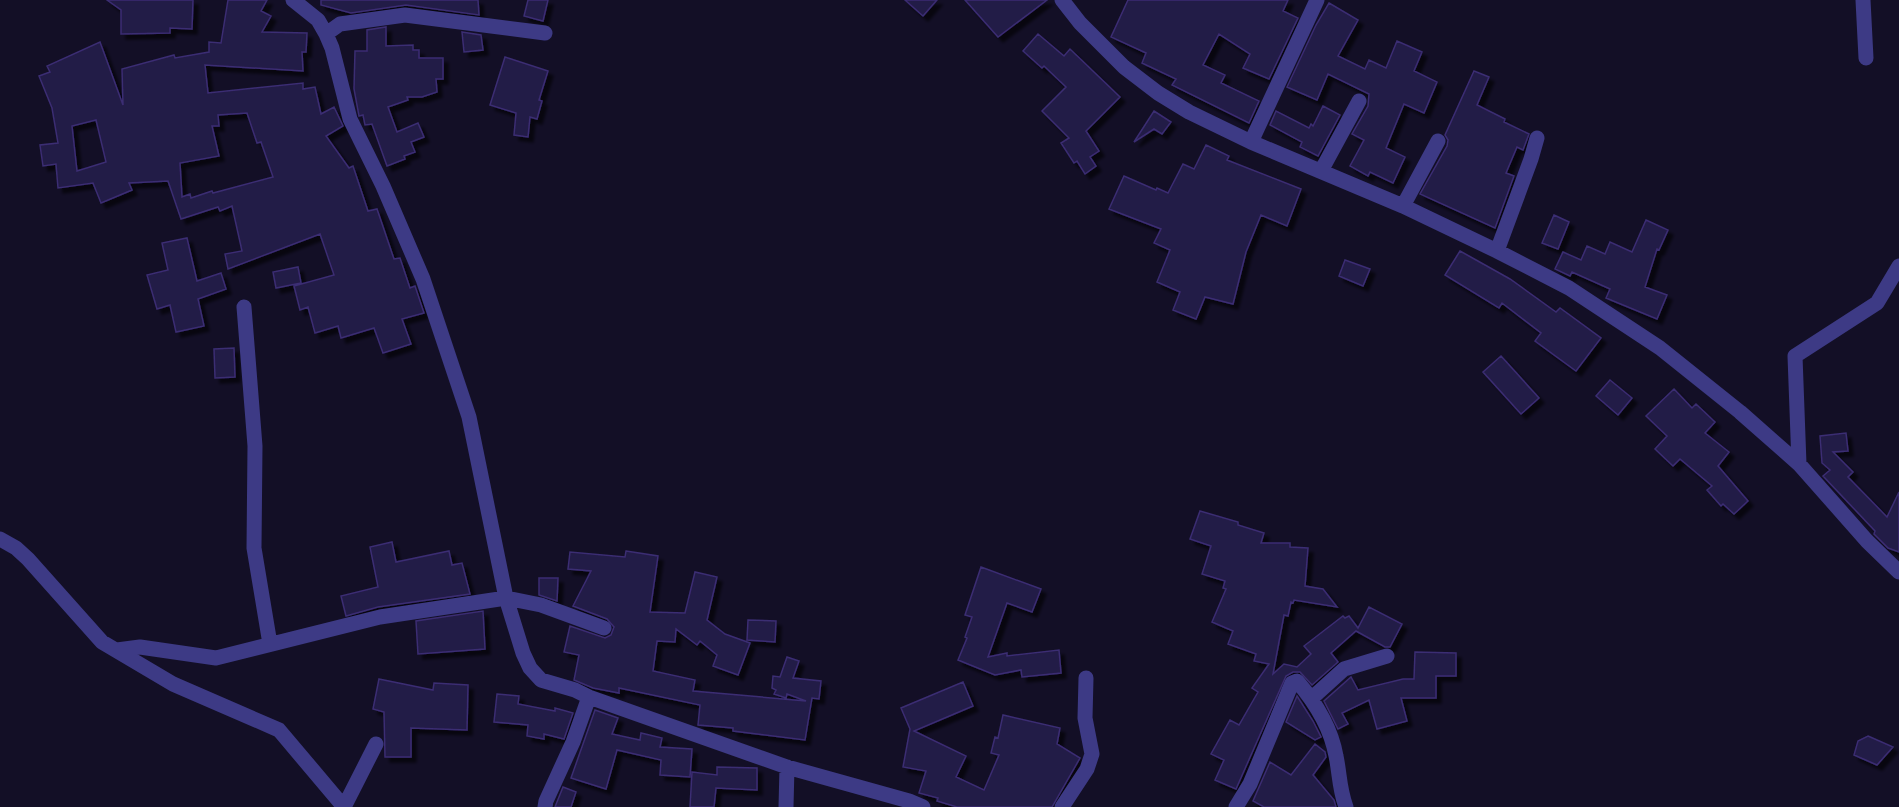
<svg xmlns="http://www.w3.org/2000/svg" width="1899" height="807" font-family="'Alegreya Sans',sans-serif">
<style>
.building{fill:#241b47;stroke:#3b2d73;stroke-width:1.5;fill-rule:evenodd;filter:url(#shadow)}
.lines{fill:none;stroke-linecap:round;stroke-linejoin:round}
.minor{stroke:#3d3a85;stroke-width:15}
</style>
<defs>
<filter id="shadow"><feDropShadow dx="5" dy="5" stdDeviation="1.5" flood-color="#0009"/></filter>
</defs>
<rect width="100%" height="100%" fill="#130f26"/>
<path class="building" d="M107,0H193L192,29L170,28V33L121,34V10Z
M228,0H267L261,11L271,16L262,32L307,33L306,52H302L303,71L205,65L208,93L303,83V89L315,87L321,114L334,107L343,126L326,136L349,168L353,166L368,211L377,209L394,259L400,258L410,288L415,286L424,313L402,319L411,344L383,353L374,328L341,338L338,326L315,333L308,307L300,310L294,286L334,275L320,234L228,269L225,254L242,251L232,206L220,211L218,207L181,219L168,181L129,183L132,190L101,203L93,183L58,188L56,164L43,166L40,145L58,143L52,108L39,76L50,72L47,66L100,42L123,105L122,69L174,55L175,58L209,52V42L221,43ZM247,113L257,143L261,142L273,177L213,193L212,191L191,198L190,194L182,197L180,163L219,156L212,126H219L218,115ZM96,120L106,162L77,171L72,126Z
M321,0H478L479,15L406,5L351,13L321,5Z
M528,0H548L543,21L524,16Z
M905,0H937L923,16Z
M965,0H1047L998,37Z
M1128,0H1288L1283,11L1298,18L1269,79L1243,68L1250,54L1219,34L1203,65L1225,75L1221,83L1259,101L1249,123L1172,85L1176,79L1142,63L1146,53L1111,37Z
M1329,3L1358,20L1338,56L1365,69L1369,60L1386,68L1397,41L1422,52L1414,71L1437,82L1424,113L1404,104L1386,148L1405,157L1393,183L1370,172L1368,176L1350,166L1364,140L1352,134L1368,106L1369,94L1328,74L1317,100L1287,87L1316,25Z
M386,27V46L413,45V50H419V58H443V79H436L437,92L422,97H407L408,100L388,107L397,132L418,123L424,137L411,142L415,152L404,156L405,159L387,166L372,124L365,125L363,115L359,116L354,89L355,51H367V30Z
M462,32L481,35L483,50L464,52Z
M1038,34L1064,56L1070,49L1120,97L1086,131L1099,151L1090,157L1096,166L1085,174L1077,161L1074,163L1061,143L1069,138L1042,111L1066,87L1044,66L1042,68L1023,51Z
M505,57L548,71L539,100L542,101L537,119L530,117L528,137L514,135L516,113L490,105Z
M1474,71L1489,77L1477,105L1505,119L1504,122L1529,134L1523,150L1517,147L1506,173L1514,176L1495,228L1420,194L1447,146L1448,140L1445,135Z
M1323,106L1340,115L1318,156L1300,147L1302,142L1270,125L1276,111L1309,128L1311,124L1313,126Z
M1154,111L1171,122L1162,134L1154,129L1134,142Z
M1206,145L1229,156L1227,160L1301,189L1287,226L1261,215L1246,252L1233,304L1205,297L1196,319L1173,310L1180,292L1157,282L1170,250L1154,243L1161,229L1109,209L1124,176L1156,190L1157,188L1168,193L1183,164L1194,169Z
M1554,215L1569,222L1558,249L1542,243Z
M1646,220L1668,230L1659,250L1657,249L1645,287L1667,295L1657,319L1606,298L1610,289L1572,272L1570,276L1555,269L1563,252L1581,260L1587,246L1605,254L1610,242L1632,252Z
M187,238L197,281L221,273L226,289L198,299L204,326L176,332L170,305L157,309L147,275L168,270L162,243Z
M1460,251L1510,279L1556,312L1560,308L1601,338L1576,371L1535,341L1541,333L1502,303L1499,308L1445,275Z
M1345,260L1370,269L1363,286L1339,276Z
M298,267L301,283L276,288L273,272Z
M234,348L235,377L215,378L214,349Z
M1501,356L1539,398L1521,414L1483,372Z
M1610,380L1632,398L1618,415L1596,396Z
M1674,389L1692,408L1696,404L1715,422L1705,433L1729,452L1718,466L1748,501L1734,514L1723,504L1721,506L1707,490L1712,486L1680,459L1673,466L1655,449L1667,436L1646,416Z
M1846,433L1848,451L1833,452L1853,472L1848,477L1887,517L1899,492V552L1888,548L1874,534L1875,531L1823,476L1830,470L1822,463L1820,436Z
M1200,511L1238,522V525L1264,533L1261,543H1290V547L1308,548L1305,586L1323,589L1337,607L1294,600L1293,603L1291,602L1288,616L1284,615L1273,674L1284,664L1297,667L1311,654L1304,646L1343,616L1345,618L1349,616L1358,628L1369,607L1402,624L1390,647H1385L1356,631L1331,653L1338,662L1312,685L1300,672H1293L1286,676L1236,789L1215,780L1224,760L1211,754L1230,720L1239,725L1258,692L1252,688L1269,664L1254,661L1256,654L1228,644L1233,631L1212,622L1226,589L1223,588L1225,581L1202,574L1211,546L1190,539Z
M392,542L396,562L449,551L452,565L462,563L470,594L378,607L346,616L341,596L378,587L370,547Z
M626,551L658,556L650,612L685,613L695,572L717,577L707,620L725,634L750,643L738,675L713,666L717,655L700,641L697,645L676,629L675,642L657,641L653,671L695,680L693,691L806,701L787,694L786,698L774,694L776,690L772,688L773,676L780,677L787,657L799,661L793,678L821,681L819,699L812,698L805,740L733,731V728L698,725L700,705L619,688V693L593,688L574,680L579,655L564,652L570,626L605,638L611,635L614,627L607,619L573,606L591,571L568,569L570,552L625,557Z
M981,567L1041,589L1032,612L1007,603L988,657L1007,653V656L1059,650L1061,673L1022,677L1021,670L995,675L958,660L967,638L965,637L972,617L965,615Z
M539,578H558L557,601L539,595Z
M483,611L485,649L418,654L416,621Z
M748,620L776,621L775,642L747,640Z
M1415,652L1456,653V676H1436V698H1401L1407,721L1377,729L1369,700L1342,713L1348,724L1338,729L1324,701L1351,677L1358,690L1403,679H1414Z
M379,679L433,690L434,683L468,685L467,730L411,728V757H385L384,712L373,709Z
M963,682L973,706L914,731L966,756L956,777L984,790L999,755L991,753L995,737L998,738L1003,715L1060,728L1057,744L1080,758L1052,807H957L937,801L938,798L919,793L926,771L903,767L910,729L901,708Z
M497,694L519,696L518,704L555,711V708L573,713L564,739L544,734V739L527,736L528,725L494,722Z
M1297,696L1313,721L1321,737L1315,740L1286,722Z
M595,710L618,718L612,734L640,740L641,733L662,738L660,747L692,749L690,777L660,775L661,760L617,750L606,789L571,778Z
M1868,736L1893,747L1877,765L1854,755L1858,741Z
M1315,744L1325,752L1326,757L1313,775L1334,800L1336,807H1264L1253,801L1270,762L1291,775Z
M717,767L757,768V790L716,788L714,807H690L692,772L717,775Z
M563,787L576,792L571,807H555Z"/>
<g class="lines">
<path class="minor" d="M293,0L318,20L326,34L332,48L350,119L383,186L423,279L469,417L506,598L523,653L530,668L541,680L575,690L589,697L787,767L909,801L923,807
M1062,0L1080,23L1124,67L1158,93L1189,112L1251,142L1403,206L1497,251L1569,288L1660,348L1740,412L1799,464L1867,541L1899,572
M1863,0L1866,58
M326,34L340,24L405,15L545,33
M1251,142L1317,0
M1321,171L1359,101
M1403,206L1438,141
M1497,251L1531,159L1537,138
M244,307L255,446L254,548L270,644
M1799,464L1795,356L1877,303L1899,266
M0,539L16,548L28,559L102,642L173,684L279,730L344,807
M117,650L140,647L216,658L380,617L506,598L541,605L604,628
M1312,698L1344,669L1387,656
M344,807L376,744
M545,807L546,801L573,742L589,697
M786,807L787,767
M1062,807L1087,769L1092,754L1085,718L1086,678
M1236,807L1250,784L1292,683L1297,681C1315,702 1331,728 1336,756C1340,775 1339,788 1346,807"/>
</g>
</svg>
